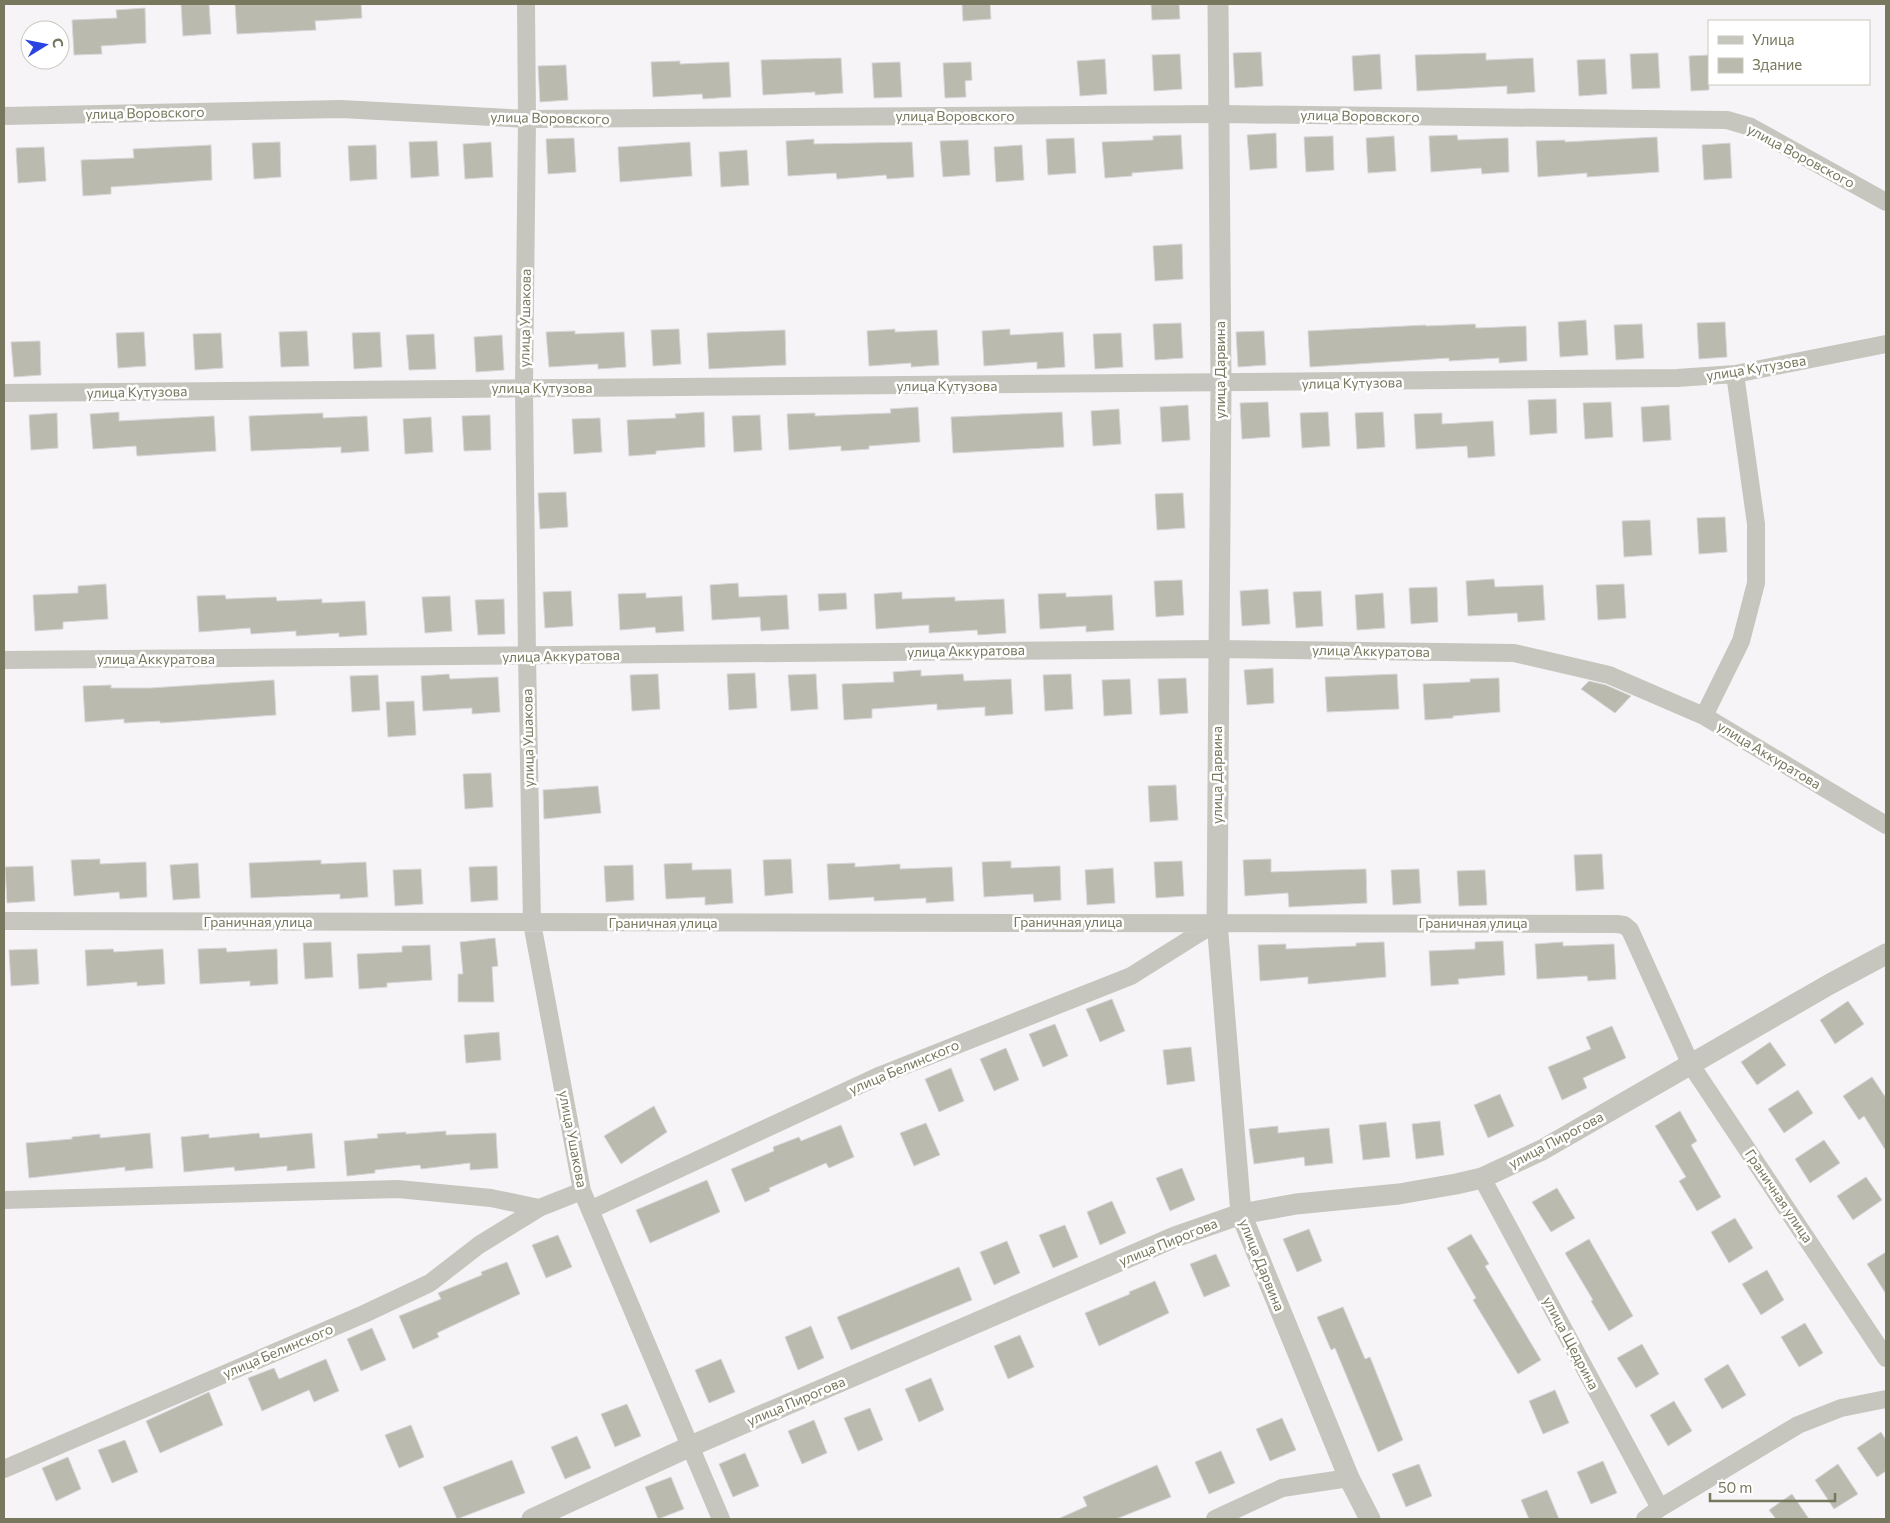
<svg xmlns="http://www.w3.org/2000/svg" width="1890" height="1523" font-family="Commissioner,sans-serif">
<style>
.building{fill:#babaae;stroke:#d8d6d9}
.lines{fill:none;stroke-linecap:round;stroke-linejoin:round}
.minor{stroke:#c6c6be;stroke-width:18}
.tertiary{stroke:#c6c6be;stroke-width:21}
.labels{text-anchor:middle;stroke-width:5;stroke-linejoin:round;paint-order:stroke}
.street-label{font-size:14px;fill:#77785e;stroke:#fff}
</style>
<rect width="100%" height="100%" fill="#f6f4f7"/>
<path class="building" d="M181,4H209L211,34L183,36Z
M235,4H361L362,18L315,21L316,30L237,34Z
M962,4H990L991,19L963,21Z
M1151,4H1179L1180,19L1152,20Z
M145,8L146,43L101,46L102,54L74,55L72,20L117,18L116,10Z
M1261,52L1263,86L1235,88L1233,53Z
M1486,53V60L1533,58L1535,92L1507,94V86L1417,91L1415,55Z
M1658,53L1660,88L1632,89L1630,54Z
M1180,54L1182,89L1154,91L1152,55Z
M1380,54L1382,89L1354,91L1352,56Z
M1709,55V90L1691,91L1689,56Z
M841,58L843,93L815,95V92L763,95L761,60Z
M1105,59L1107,94L1080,96L1077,61Z
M1605,59L1607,94L1579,96L1577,60Z
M680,61V64L729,62L731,97L703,99L702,94L653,97L651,62Z
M900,62L902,97L874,98L872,63Z
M971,62L972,80L965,81L966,97L945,98L943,63Z
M566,65L568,100L540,102L538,66Z
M1276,133L1277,168L1250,170L1247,135Z
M1181,135L1183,169L1132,173V176L1105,178L1102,142L1153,140V136Z
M1457,135L1458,140L1508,138L1509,172L1482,174L1481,168L1431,172L1429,136Z
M1333,136L1334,170L1306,172L1304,137Z
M1394,136L1396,171L1368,173L1366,138Z
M1657,137L1659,172L1587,177V173L1538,177L1536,141L1565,140V142Z
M574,138L576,172L548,174L546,139Z
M1074,138L1076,173L1048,175L1046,139Z
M814,139V144L912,142L914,177L887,179L886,175L837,179L836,173L788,176L786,141Z
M968,140L970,175L943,177L940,141Z
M437,141L439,176L411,178L409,142Z
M280,142L281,177L254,179L252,143Z
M491,142L493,177L465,179L463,144Z
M690,142L692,176L620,182L618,147Z
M1730,143L1732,178L1704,180L1702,145Z
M211,145L212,180L111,187V194L83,196L81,160L134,158L133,149Z
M376,145L377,179L350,181L348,146Z
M1022,145L1024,180L996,182L994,147Z
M44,147L46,181L18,183L16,148Z
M747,150L749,185L721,187L719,152Z
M1182,244L1183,279L1155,281L1153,246Z
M1586,320L1588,355L1560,357L1558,322Z
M1725,322L1727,357L1699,359L1697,323Z
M1181,323L1183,358L1155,360L1153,324Z
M1475,324L1476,328L1526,326L1527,361L1499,363V358L1449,361V358L1310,367L1308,331L1426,325V326Z
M1642,324L1644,358L1616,360L1614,325Z
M679,329L681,364L653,366L651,330Z
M895,329V332L937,330L939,365L911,367V363L869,366L867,331Z
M1010,329V335L1063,332L1065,367L1037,369V362L984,366L982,331Z
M785,330L786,365L709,369L707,333Z
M307,331L309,366L281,367L279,332Z
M575,331V334L624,332L626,367L598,369V364L549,367L546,332Z
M1264,331L1266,365L1238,367L1236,332Z
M144,332L146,366L118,368L116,333Z
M380,332L382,367L354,369L352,333Z
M221,333L223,368L195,370L193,334Z
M1121,333L1123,367L1095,369L1093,334Z
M434,334L436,369L409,370L406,335Z
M502,335L504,370L476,372L474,337Z
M40,341L41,375L14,377L11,342Z
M1556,399L1557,433L1530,435L1528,400Z
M1268,402L1270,437L1242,439L1240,403Z
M1611,402L1613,437L1585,439L1583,403Z
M1188,405L1190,440L1162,442L1160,407Z
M1669,405L1671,440L1643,442L1641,407Z
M918,407L920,442L869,446V449L841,451V446L789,450L787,414L815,413V416L891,413L890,409Z
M1119,409L1121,444L1093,446L1091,411Z
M119,412V421L214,416L216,451L137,456L136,446L93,449L90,414Z
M704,412L705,447L656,451V454L629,456L627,420L676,418L675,414Z
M1062,412L1064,447L953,453L951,417Z
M1328,412L1330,446L1302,448L1300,413Z
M1383,412L1385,447L1357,449L1355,413Z
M57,413L58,448L31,450L29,415Z
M323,413V418L367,416L369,451L341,453V447L251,451L249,416Z
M1442,413V424L1493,421L1495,456L1468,458L1467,446L1416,449L1414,414Z
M490,415L491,450L464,451L462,416Z
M760,415L762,450L734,452L732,416Z
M431,417L433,452L405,454L403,419Z
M600,418L602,452L574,454L572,419Z
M566,492L568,527L540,529L538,493Z
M1183,493L1185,528L1157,530L1155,494Z
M1725,517L1727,552L1699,554L1697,518Z
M1650,520L1652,555L1624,557L1622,521Z
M1494,579L1495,587L1543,585L1545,620L1518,622L1517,613L1468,616L1466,581Z
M1182,580L1184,615L1156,617L1154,581Z
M738,583L739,597L787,595L789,629L761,631L760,617L712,620L710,585Z
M106,584L108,619L63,622V629L35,631L33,595L78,593V586Z
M1624,584L1626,618L1598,620L1596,585Z
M1437,587L1438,622L1411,624L1409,588Z
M1268,589L1270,624L1242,626L1240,591Z
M571,591L573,626L545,628L543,592Z
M1321,591L1323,626L1296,628L1293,592Z
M902,592V599L955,597V601L1004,599L1006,633L978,635L977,630L929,633V625L876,629L874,594Z
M646,593V598L682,596L684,631L656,633L655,627L620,630L618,594Z
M846,593L847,609L819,611L818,594Z
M1066,593V597L1112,595L1114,630L1086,632V626L1040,629L1038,594Z
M1383,593L1385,628L1357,630L1355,595Z
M225,595L226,599L276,597L277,601L322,599V603L365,601L367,635L339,637V633L296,636V631L251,634L250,628L199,632L197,596Z
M450,596L452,631L425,633L422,597Z
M504,599L505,634L478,635L475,600Z
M1273,668L1274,703L1247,705L1244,670Z
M921,670V676L963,674L964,681L1011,679L1013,714L985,716V707L937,710V704L872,709V718L844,720L842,684L894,682L893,672Z
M755,673L757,708L729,710L727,674Z
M449,674L450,679L498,677L500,712L472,714V708L423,711L421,676Z
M658,674L660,709L632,711L630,675Z
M816,674L818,709L791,711L788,675Z
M1071,674L1073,709L1045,711L1043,675Z
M1397,674L1399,709L1327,712L1325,677Z
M378,675L380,710L352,712L350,676Z
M1186,678L1188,713L1160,715L1158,679Z
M1499,678L1500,712L1453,716V718L1425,720L1423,684L1470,682V679Z
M1130,679L1132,714L1104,716L1102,680Z
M274,680L276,715L160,723V721L124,723V719L85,722L83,686L111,685V688H150Z
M1589,681L1606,685L1631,696L1615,713L1581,689Z
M414,701L416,735L388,737L386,702Z
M491,773L493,807L465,809L463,774Z
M1176,785L1178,820L1150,822L1148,786Z
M598,786L601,813L544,819L543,790Z
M1602,854L1604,889L1576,891L1574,855Z
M100,859V864L146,862L147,897L120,899L119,892L74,896L71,860Z
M791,859L793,893L765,896L763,860Z
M1271,859V872L1366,869L1367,903L1289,907L1288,893L1245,896L1243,860Z
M321,860V864L366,862L368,897L340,899V894L251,898L249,863Z
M1011,861V868L1060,866L1061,900L1034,902L1033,894L984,897L982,862Z
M1182,861L1184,896L1156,898L1154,862Z
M198,863L200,898L173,900L170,865Z
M692,863V870L731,869L733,903L705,905V897L666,899L664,864Z
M855,863V867L900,864V869L952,867L954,901L926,903V898L874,901V897L829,900L827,864Z
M633,865L634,900L606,902L604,866Z
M33,866L35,901L7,903L5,867Z
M497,866L498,900L471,902L469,867Z
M1113,868L1115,903L1087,905L1085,870Z
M421,869L423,904L395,906L393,870Z
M1419,869L1421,903L1393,905L1391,870Z
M1485,870L1487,905L1459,906L1457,871Z
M495,938L498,966L492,967L494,1002H458V974H463L460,942Z
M1503,941L1505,975L1458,979L1459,984L1431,986L1429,951L1475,949V942Z
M331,942L333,977L305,979L303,943Z
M1384,942L1386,977L1308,984V977L1260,981L1258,945L1286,944V949L1356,946V943Z
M1563,942V946L1614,944L1616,979L1588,981L1587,976L1537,979L1535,944Z
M430,945L432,980L387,983V987L359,989L357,954L402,952V946Z
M226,948L227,952L277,949L278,984L250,986V981L200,984L198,949Z
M37,949L39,984L11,986L9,950Z
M113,949L114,952L163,949L165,984L137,986V982L87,986L85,950Z
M1112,999L1125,1031L1100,1042L1086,1009Z
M1848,1001L1864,1024L1835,1044L1820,1020Z
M1055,1024L1068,1056L1043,1067L1029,1034Z
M1612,1026L1626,1058L1583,1078L1587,1088L1562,1100L1548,1067L1591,1049L1586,1037Z
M499,1032L501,1060L466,1063L464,1035Z
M1770,1042L1786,1065L1757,1085L1741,1062Z
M1191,1047L1195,1081L1167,1085L1163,1050Z
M1006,1048L1019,1080L994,1091L980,1059Z
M951,1068L964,1101L939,1112L925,1079Z
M1872,1077L1886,1098V1151L1864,1116L1859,1120L1843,1096Z
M1798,1090L1813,1113L1784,1133L1768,1109Z
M1500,1094L1514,1126L1488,1138L1474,1105Z
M654,1106L667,1132L621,1164L604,1136Z
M1680,1111L1697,1141L1691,1145L1721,1197L1697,1211L1679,1181L1686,1177L1655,1126Z
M1440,1121L1444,1155L1416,1159L1412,1124Z
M1386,1122L1390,1157L1363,1160L1359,1125Z
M926,1123L940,1155L914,1166L900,1133Z
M841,1125L854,1157L829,1168L826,1163L769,1188L770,1191L745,1202L731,1169L774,1151L773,1147L799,1137L801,1141Z
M1278,1126V1133L1329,1128L1333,1163L1305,1166L1304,1157L1254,1164L1249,1129Z
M446,1131V1135L496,1133L498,1168L470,1170V1163L421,1169L420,1165L375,1170V1173L347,1176L344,1141L378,1138L377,1134L406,1132V1134Z
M150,1133L153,1168L125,1171V1167L29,1178L26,1143L72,1139V1137L100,1134V1138Z
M259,1133L260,1138L312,1133L315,1168L287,1171V1166L235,1171L234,1167L184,1172L181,1137L209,1134V1138Z
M1824,1140L1840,1163L1810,1183L1795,1159Z
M1182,1168L1195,1200L1170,1211L1156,1178Z
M1866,1177L1882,1200L1853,1220L1837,1196Z
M707,1180L720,1212L650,1243L636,1210Z
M1557,1188L1575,1218L1551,1232L1532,1202Z
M1112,1201L1126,1233L1100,1245L1087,1212Z
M1735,1218L1753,1248L1729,1263L1711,1232Z
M1065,1225L1078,1257L1053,1268L1039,1235Z
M1309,1229L1322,1261L1297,1272L1283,1239Z
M1471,1234L1489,1264L1485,1266L1541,1360L1518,1374L1473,1300L1476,1298L1447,1248Z
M558,1235L572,1267L546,1278L532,1245Z
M1589,1239L1633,1316L1609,1331L1591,1301L1593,1300L1565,1253Z
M1007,1241L1020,1273L994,1285L980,1252Z
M1886,1252V1294L1867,1264Z
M1216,1254L1230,1286L1204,1297L1190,1264Z
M507,1262L520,1294L437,1333L439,1337L413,1349L399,1316L441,1299L438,1293L482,1275L481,1272Z
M959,1267L972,1300L851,1350L837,1317Z
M1767,1270L1784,1300L1761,1315L1742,1284Z
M1155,1281L1169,1313L1099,1346L1085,1313L1130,1294L1129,1292Z
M1343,1307L1365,1359L1370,1357L1403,1440L1378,1452L1335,1348L1331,1350L1317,1317Z
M1805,1323L1823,1353L1799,1367L1781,1337Z
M811,1326L824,1358L798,1370L785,1337Z
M372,1328L386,1360L361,1371L347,1339Z
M1020,1335L1034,1367L1008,1379L994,1346Z
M1642,1344L1659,1374L1636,1388L1617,1358Z
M326,1359L339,1391L314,1402L309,1390L262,1411L248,1378L274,1368L279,1379Z
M721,1359L735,1392L709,1403L695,1370Z
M1728,1364L1746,1395L1722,1409L1704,1379Z
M931,1378L944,1410L919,1422L905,1389Z
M1555,1390L1569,1423L1543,1434L1529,1401Z
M209,1392L223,1425L160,1453L146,1421Z
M1674,1401L1692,1431L1668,1446L1650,1415Z
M627,1404L641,1436L615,1447L601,1414Z
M870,1408L883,1440L858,1451L844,1418Z
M1282,1418L1296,1450L1270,1461L1256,1429Z
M814,1420L827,1453L802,1464L788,1431Z
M411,1425L424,1457L399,1468L385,1435Z
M1881,1432L1886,1440V1471L1877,1477L1857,1448Z
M577,1436L591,1468L565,1479L551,1447Z
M125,1440L138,1472L112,1483L98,1450Z
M1221,1451L1235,1483L1209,1494L1195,1462Z
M745,1453L759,1486L733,1497L719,1464Z
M68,1457L81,1489L56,1501L42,1468Z
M512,1460L525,1493L457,1519L443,1487Z
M1603,1461L1617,1493L1591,1504L1577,1472Z
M1419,1464L1432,1496L1406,1507L1392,1474Z
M1838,1464L1858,1494L1834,1509L1815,1480Z
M1157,1465L1171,1497L1116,1519H1058L1087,1506L1083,1497Z
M671,1477L684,1509L658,1519L645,1487Z
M1547,1490L1559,1519H1529L1521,1500Z
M1792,1494L1809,1519H1776L1769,1510Z"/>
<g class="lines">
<path class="minor" d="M526,4L527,119L524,388L527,656L532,923L582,1191L721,1519
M4,116L341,109L527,119L1219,114L1727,120L1751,127L1886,202
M4,393C561,388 1119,386 1677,378L1735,374L1886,344
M4,660L1218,649L1514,653L1609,675L1704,716L1886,825
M1704,716L1741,641L1756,583V524L1735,374
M4,921L1617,924L1624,925L1630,930L1691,1065L1886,1358
M1482,1178L1660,1508
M4,1200L398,1189L491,1198L539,1208
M590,1210L881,1075L1131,976L1217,922
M4,1469L364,1314L430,1283L479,1245L539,1208L582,1191
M1215,1519L1282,1488L1349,1478
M1645,1519L1660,1508L1798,1425L1841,1408L1886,1399"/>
<path class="tertiary" d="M1218,4L1221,384L1217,922L1241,1214L1349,1478L1370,1519
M532,1519L691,1446L1175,1237L1241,1214L1296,1204L1399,1194L1456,1184L1482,1178L1542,1150L1830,984L1886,954"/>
</g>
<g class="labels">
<g class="street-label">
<text transform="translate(145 113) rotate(-1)" y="5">улица Воровского</text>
<text x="955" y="121">улица Воровского</text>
<text transform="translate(1360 116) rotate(1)" y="5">улица Воровского</text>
<text transform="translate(550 118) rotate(1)" y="5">улица Воровского</text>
<text transform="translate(1801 156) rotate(28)" y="5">улица Воровского</text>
<text transform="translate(525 318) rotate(-89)" y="5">улица Ушакова</text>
<text transform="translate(1756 368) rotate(-9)" y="5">улица Кутузова</text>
<text transform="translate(1220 370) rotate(-90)" y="5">улица Дарвина</text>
<text transform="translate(1352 383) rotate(-1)" y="5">улица Кутузова</text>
<text x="947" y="391">улица Кутузова</text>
<text x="542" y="393">улица Кутузова</text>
<text transform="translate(137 392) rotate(-1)" y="5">улица Кутузова</text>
<text transform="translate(966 651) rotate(-1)" y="5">улица Аккуратова</text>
<text transform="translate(1371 651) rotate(1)" y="5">улица Аккуратова</text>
<text transform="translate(561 656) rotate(-1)" y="5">улица Аккуратова</text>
<text x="156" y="664">улица Аккуратова</text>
<text transform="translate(528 738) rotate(-91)" y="5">улица Ушакова</text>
<text transform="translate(1769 755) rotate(31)" y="5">улица Аккуратова</text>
<text transform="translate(1217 775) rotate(-90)" y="5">улица Дарвина</text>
<text x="258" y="927">Граничная улица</text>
<text x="1068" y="927">Граничная улица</text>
<text x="663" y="928">Граничная улица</text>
<text x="1473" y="928">Граничная улица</text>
<text transform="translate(904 1067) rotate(-23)" y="5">улица Белинского</text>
<text transform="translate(573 1139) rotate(79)" y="5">улица Ушакова</text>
<text transform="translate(1556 1140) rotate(-28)" y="5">улица Пирогова</text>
<text transform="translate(1779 1196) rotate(56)" y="5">Граничная улица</text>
<text transform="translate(1168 1242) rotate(-22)" y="5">улица Пирогова</text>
<text transform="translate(1262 1265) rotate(68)" y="5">улица Дарвина</text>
<text transform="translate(1571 1343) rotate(62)" y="5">улица Щедрина</text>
<text transform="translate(278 1351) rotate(-23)" y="5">улица Белинского</text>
<text transform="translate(796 1401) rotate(-23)" y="5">улица Пирогова</text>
</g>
</g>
<rect width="1890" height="1523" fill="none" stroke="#77785e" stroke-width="10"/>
<rect x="1708" y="20" width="162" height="65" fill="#ffffff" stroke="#c9c9bf"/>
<rect x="1718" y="36" width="25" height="8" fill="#c6c6be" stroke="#c9c9bf"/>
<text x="1752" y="45" font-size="15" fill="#77785e">Улица</text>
<rect x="1718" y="58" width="25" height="15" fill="#babaae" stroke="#c9c9bf"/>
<text x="1752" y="70" font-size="15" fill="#77785e">Здание</text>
<g transform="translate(45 45) rotate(80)"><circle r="24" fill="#ffffff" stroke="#c9c9bf"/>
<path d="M0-4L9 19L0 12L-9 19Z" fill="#2b43e0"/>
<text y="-8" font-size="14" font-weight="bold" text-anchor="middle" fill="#77785e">С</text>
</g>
<path d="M1710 1493v8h125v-8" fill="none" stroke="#77785e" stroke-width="2.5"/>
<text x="1718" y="1493" font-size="15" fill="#77785e" stroke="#ffffff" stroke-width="4" paint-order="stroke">50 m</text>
</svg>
